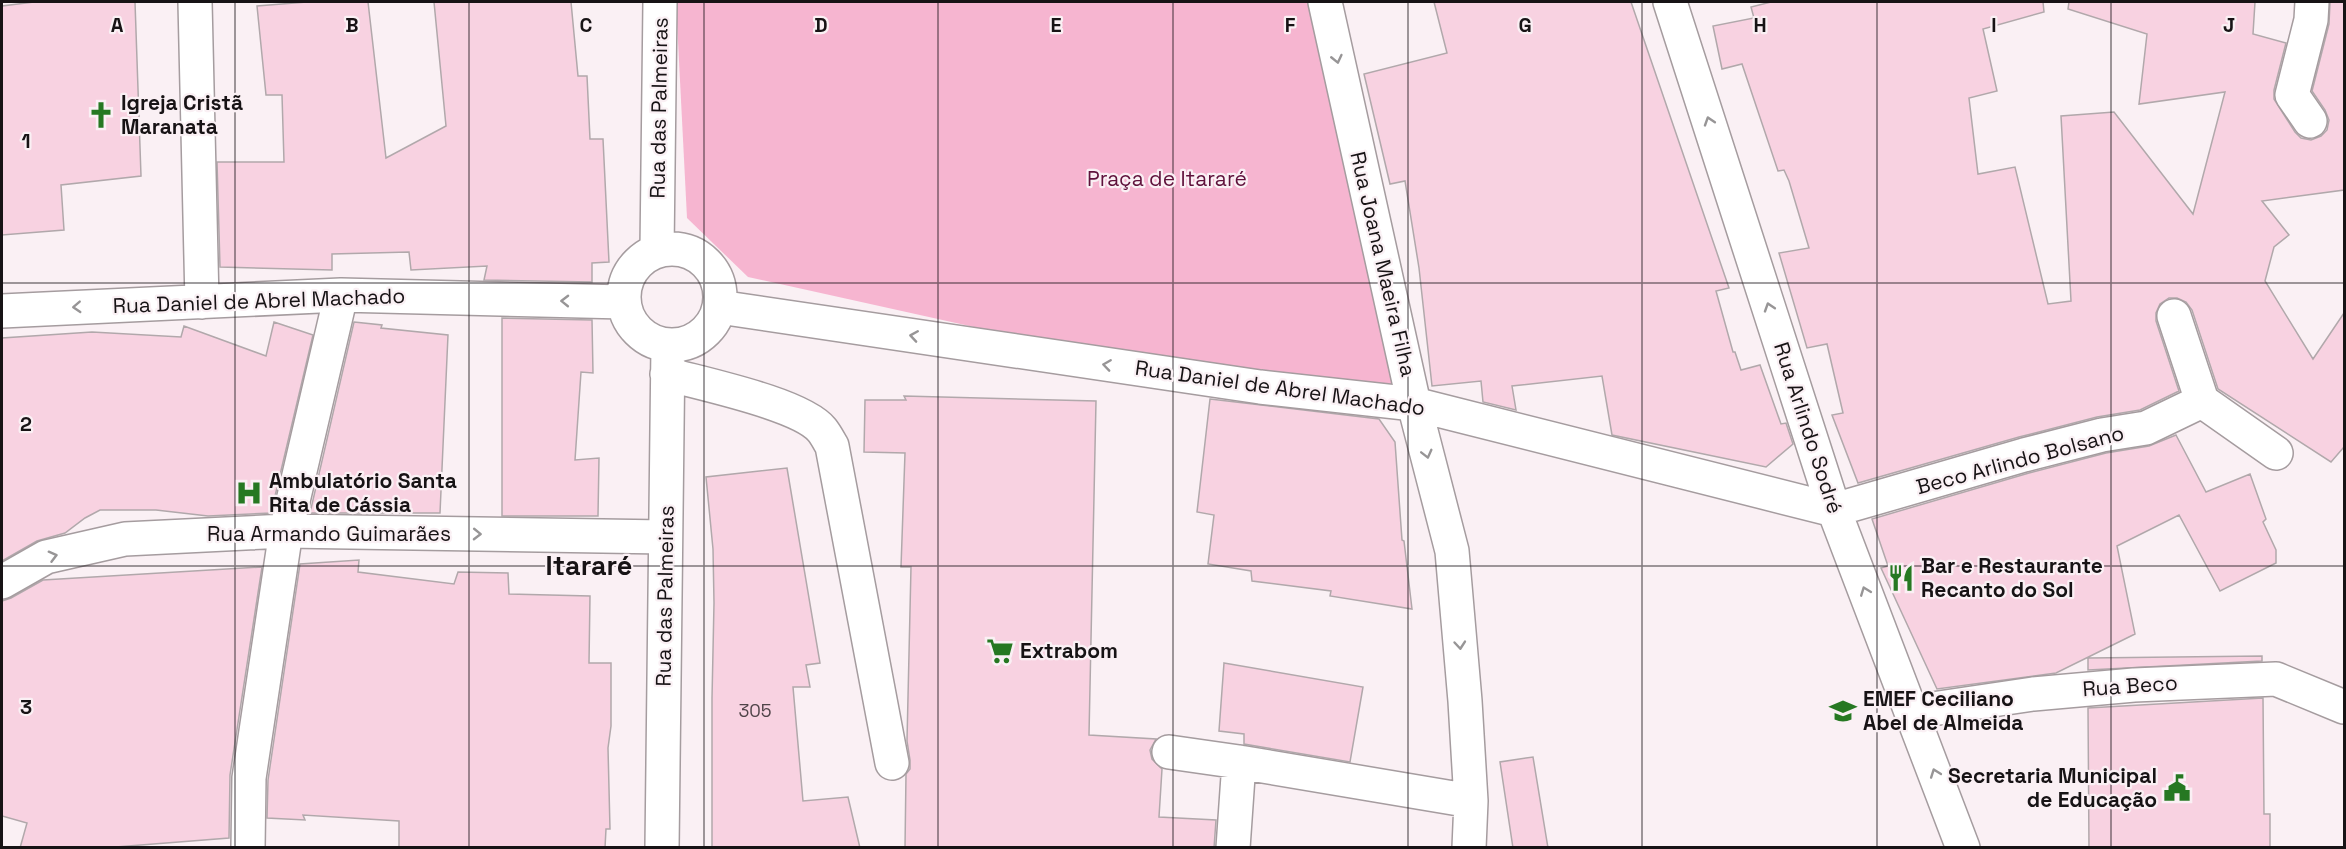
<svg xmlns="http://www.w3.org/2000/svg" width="2346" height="849" font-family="'Space Grotesk',sans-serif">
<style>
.green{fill:#f6b5d0}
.building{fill:#f8d2e1;stroke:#b1a8ab;stroke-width:1.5}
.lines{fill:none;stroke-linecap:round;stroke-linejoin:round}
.minor-casing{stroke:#a59c9f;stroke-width:36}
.minor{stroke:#fff;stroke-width:33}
.oneway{stroke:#979596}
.grid{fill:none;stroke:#171315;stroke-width:1.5;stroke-opacity:0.55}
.labels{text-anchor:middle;stroke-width:4.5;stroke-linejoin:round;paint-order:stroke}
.number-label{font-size:18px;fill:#4f4348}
.poi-label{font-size:21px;font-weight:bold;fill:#171315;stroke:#faf0f4;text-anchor:start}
.street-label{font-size:21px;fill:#171315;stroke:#faf0f4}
.park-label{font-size:21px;fill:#5f113b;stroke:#faf0f4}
.district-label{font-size:27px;font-weight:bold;fill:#171315;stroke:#faf0f4}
.grid-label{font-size:20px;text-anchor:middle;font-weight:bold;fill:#171315;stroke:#faf0f4;stroke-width:4.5;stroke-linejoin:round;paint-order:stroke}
</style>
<rect width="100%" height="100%" fill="#faf0f4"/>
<path class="green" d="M676,2H1311L1394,389L1042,342L748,277L687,218Z"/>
<path class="building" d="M34,2H135L141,176L61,185L64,230L2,235V6Z
M307,2H368L386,158L446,126L434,2H571L578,76H587L590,139H603L609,262L592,263V282L484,280L487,266L411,270L409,252L332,254V270L220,267L217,162H284L282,95H266L257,6Z
M1434,2H1631L1729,288L1716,291L1733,352H1735L1741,370L1760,365L1781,424L1786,423L1793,444L1766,467L1612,435L1602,376L1512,386L1516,410L1483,402L1481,381L1432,386L1419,268L1405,181L1390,184L1364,74L1447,53Z
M1771,2H2043L2044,12L1983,29L1997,91L1969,98L1978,174L2015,167L2048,304L2071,301L2061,116L2114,112L2193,214L2225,92L2139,104L2147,34L2068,9L2069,2H2255L2253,34L2286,43L2274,90V99L2295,132L2301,138L2311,140L2321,136L2327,130L2329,120L2325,110L2312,91L2329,24L2330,2H2344V190L2262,201L2289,235L2274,247L2265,281L2313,359L2344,313V447L2331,462L2218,389L2192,310L2186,302L2177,298H2169L2160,304L2156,313V321L2179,391L2140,410L2097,417L2019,437L1858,483L1832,415L1843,413L1827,344L1807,348L1779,253L1809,248L1789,181L1784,170L1778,171L1742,64L1722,69L1713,26L1754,18L1751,7Z
M502,318L592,320L593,373L581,372L575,460L599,458L598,516H502Z
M274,322L313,335L271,513L208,516L156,510H100L85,518L65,533L37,541L2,561V338L92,332L181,337L184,326L266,356Z
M354,322L382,325L381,328L448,335L440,513H310Z
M904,396L1096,401L1089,735L1156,739L1150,750L1152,759L1162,769L1159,817L1216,820L1214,848H905L906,774L910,769V760L907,741L911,567H901L905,453L864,452L865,400H906Z
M1210,399L1379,419L1395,442L1402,540L1404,541L1412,609L1330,596L1331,591L1252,581L1251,571L1208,564L1214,515L1197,512Z
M2176,435L2206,492L2250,474L2266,519L2263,522L2276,550V563L2220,591L2179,515L2117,546L2135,634L2056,673L1937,689L1881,568L1888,566L1872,519L2029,473L2106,453L2149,446Z
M787,468L820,663L806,665L810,687H793L803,801L848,797L860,848H712V698L714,603L713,549L706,477Z
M359,560L358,572L454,584L458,572L508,573L509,594L590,596L589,663H611V726L608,748L610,829H606L605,848H399V821L303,815L305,820L267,818L268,780L300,564Z
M262,567L230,775L229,838L103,848H20L27,823L2,816V601L11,598L43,580Z
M2262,656V661L2088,670V658Z
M1224,663L1363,687L1350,762L1244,744V734L1219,731Z
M2263,698L2264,814H2270V848H2089L2088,708Z
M1533,757L1548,848H1513L1500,762Z"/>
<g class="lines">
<defs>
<path id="minor" d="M195,2L202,302
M1325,2L1414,404L1452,551L1465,701L1471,801L1469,848
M1670,2L1834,510L1963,848
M2310,121L2292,95L2311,20L2312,2
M624 297a48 48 0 1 1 96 0a48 48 0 1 1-96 0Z
M657,250L660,2
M719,307L1260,387L1414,404L1834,510L2024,455L2102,435L2146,428L2202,401
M2,311L341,295L624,302
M2174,316L2202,401L2276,453
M667,374C702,384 801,404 822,430C826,435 829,441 832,446L892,763
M2,582L46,557L125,539L286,531L665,537
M1912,712L2033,694L2134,685L2276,679L2344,707
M1169,752L1239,762L1471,801
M248,848L249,778L286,531L341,295
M662,848L668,345
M1233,848L1239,762"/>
</defs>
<use href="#minor" class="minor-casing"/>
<use href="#minor" class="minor"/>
</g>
<defs><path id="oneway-chevron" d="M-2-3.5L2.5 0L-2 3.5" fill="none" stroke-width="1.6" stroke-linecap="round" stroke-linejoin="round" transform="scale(1.5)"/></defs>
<g class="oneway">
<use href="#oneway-chevron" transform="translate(1337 59) rotate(77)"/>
<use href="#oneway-chevron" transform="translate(1709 121) rotate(-108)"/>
<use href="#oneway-chevron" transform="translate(565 301) rotate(-179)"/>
<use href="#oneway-chevron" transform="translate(77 307) rotate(177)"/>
<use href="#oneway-chevron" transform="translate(1769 307) rotate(-108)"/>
<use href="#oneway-chevron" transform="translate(914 336) rotate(-171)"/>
<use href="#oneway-chevron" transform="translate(1107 365) rotate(-172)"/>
<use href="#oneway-chevron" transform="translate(1427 454) rotate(76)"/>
<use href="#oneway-chevron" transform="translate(477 534) rotate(1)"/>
<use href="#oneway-chevron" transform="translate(53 556) rotate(-15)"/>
<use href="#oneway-chevron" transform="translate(1865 591) rotate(-111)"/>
<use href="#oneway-chevron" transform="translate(1460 645) rotate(85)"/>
<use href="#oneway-chevron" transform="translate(1935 773) rotate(-110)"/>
</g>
<path class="grid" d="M235,2V848M469,2V848M704,2V848M938,2V848M1173,2V848M1408,2V848M1642,2V848M1877,2V848M2111,2V848M2,283H2344M2,566H2344"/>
<defs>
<symbol id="church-bare" viewBox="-9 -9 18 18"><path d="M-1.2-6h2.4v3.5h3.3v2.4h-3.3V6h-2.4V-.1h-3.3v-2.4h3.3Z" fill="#267822" stroke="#faf0f4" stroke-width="2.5" paint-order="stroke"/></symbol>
<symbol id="hospital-bare" viewBox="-9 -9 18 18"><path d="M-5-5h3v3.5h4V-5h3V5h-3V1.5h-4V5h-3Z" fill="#267822" stroke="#faf0f4" stroke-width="2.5" paint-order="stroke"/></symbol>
<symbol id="restaurant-bare" viewBox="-9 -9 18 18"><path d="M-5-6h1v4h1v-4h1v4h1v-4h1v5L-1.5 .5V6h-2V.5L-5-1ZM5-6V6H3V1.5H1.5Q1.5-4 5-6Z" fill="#267822" stroke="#faf0f4" stroke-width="2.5" paint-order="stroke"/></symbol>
<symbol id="supermarket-bare" viewBox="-9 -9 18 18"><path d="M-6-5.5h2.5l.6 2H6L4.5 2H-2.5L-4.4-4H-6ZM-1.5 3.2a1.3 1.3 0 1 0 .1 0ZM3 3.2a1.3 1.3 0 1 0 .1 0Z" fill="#267822" stroke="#faf0f4" stroke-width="2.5" paint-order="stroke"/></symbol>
<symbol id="school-bare" viewBox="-9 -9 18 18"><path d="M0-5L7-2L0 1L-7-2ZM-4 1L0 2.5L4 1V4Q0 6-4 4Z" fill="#267822" stroke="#faf0f4" stroke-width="2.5" paint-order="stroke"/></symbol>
<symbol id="civic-bare" viewBox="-9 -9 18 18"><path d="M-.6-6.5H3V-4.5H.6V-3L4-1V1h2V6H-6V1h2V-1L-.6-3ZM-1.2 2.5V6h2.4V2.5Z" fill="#267822" stroke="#faf0f4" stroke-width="2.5" paint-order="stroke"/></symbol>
</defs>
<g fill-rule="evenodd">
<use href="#church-bare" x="82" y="96" width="38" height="38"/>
<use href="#hospital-bare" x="230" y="474" width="38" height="38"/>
<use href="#restaurant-bare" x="1882" y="559" width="38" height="38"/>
<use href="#supermarket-bare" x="981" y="632" width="38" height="38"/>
<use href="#school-bare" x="1824" y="692" width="38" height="38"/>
<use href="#civic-bare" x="2158" y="769" width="38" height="38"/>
</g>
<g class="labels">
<g class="number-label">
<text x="755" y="717">305</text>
</g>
<g class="poi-label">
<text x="121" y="110">Igreja Cristã<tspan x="121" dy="24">Maranata</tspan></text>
<text x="269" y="488">Ambulatório Santa<tspan x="269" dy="24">Rita de Cássia</tspan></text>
<text x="1921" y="573">Bar e Restaurante<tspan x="1921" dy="24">Recanto do Sol</tspan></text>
<text x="1020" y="658">Extrabom</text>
<text x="1863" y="706">EMEF Ceciliano<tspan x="1863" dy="24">Abel de Almeida</tspan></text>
<text x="2157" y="783" text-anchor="end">Secretaria Municipal<tspan x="2157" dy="24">de Educação</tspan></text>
</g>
<g class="street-label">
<text transform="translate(659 108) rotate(-89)" y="7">Rua das Palmeiras</text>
<text transform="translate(1383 264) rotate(77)" y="7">Rua Joana Maeira Filha</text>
<text transform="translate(259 301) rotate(-2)" y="7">Rua Daniel de Abrel Machado</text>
<text transform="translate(1280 388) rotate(8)" y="7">Rua Daniel de Abrel Machado</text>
<text transform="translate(1808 428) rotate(72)" y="7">Rua Arlindo Sodré</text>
<text transform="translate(2020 460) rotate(-15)" y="7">Beco Arlindo Bolsano</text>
<text x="329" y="541">Rua Armando Guimarães</text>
<text transform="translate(665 596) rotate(-89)" y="7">Rua das Palmeiras</text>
<text transform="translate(2130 686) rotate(-4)" y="7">Rua Beco</text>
</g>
<g class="park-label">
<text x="1167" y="186">Praça de Itararé</text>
</g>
<g class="district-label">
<text x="589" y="575">Itararé</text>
</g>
</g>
<g class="grid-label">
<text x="117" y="32">A</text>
<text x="352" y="32">B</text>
<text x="586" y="32">C</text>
<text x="821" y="32">D</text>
<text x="1056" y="32">E</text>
<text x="1290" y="32">F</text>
<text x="1525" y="32">G</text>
<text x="1760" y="32">H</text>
<text x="1994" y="32">I</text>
<text x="2229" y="32">J</text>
<text x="26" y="148">1</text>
<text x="26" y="431">2</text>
<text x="26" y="714">3</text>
</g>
<rect width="2346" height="849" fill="none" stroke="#171315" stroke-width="6"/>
</svg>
